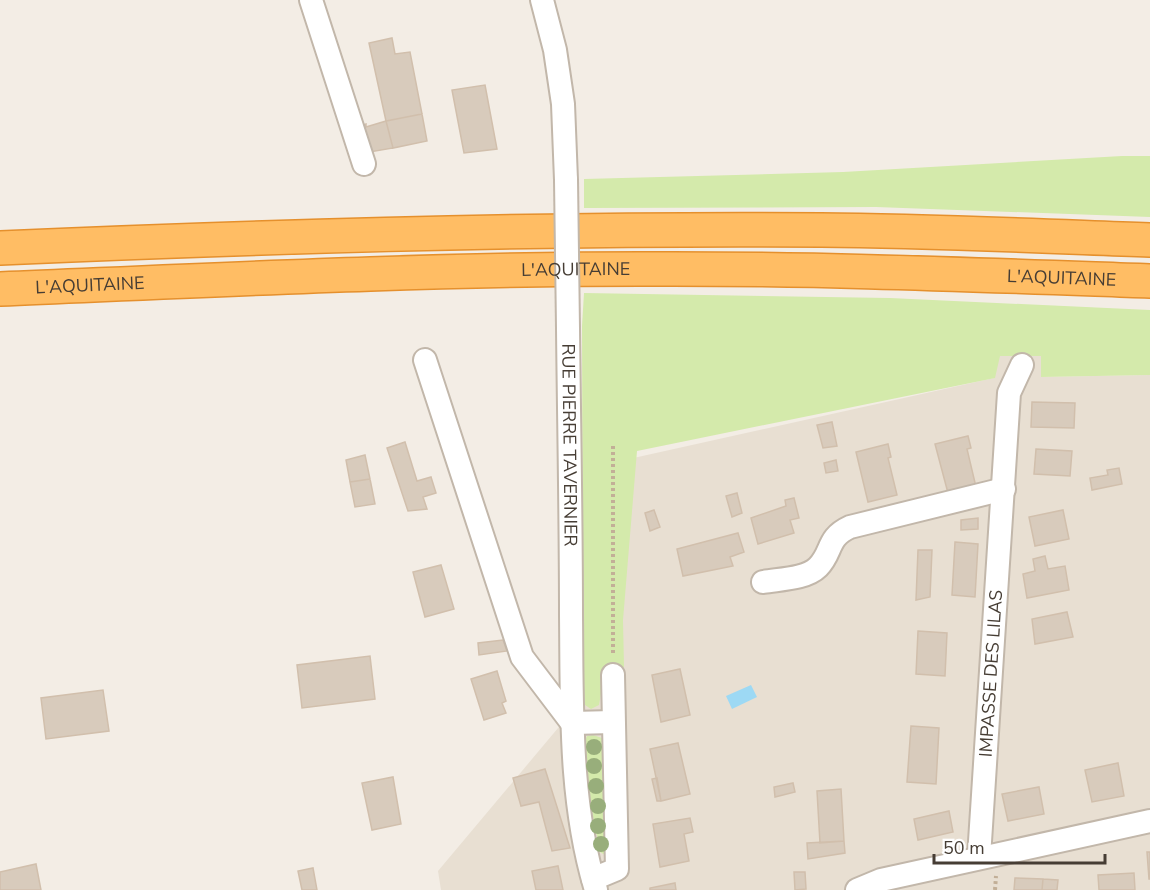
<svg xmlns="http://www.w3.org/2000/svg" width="1150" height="890" font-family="'Nunito Sans',sans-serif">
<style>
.residential{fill:#e8dfd2}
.green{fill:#d4eaab}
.water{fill:#9dd9f4}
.building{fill:#d8cbbc;stroke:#d1bfac;stroke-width:1.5}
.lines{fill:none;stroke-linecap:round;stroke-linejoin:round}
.minor-casing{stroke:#c2b7aa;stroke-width:26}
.highway-casing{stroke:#e5902d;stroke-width:36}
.path{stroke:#c2af97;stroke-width:4;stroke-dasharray:3 3;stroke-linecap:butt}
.minor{stroke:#fff;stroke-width:22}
.highway{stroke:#ffbd64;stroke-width:33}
.minor-bridge-casing{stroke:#c2b7aa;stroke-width:26;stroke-linecap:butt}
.minor-bridge{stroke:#fff;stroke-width:22}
.tree{fill:#98ae7b}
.labels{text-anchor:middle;stroke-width:4.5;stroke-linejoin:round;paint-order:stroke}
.street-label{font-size:18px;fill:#463d34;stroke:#fff}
</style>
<rect width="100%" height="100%" fill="#f3ede5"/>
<path class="residential" d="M999,356H1042V377L1150,375V890H441L438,871L616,659L629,459L994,378Z"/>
<path class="green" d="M1122,156H1150V217L876,207L584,208V179L843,172Z
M584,293L890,298L1150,310V375L1041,377V356H1000L995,378L637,451L623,620L624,667L605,670L599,705L591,709L585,705L583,687L582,326Z
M593,735L602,738L603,750L608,851L605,855L600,852L589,796L584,743L587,736Z"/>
<path class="water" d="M751,685L757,697L732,709L726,696Z"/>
<path class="building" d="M392,38L395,54L410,52L422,114L386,121L369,43Z
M485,85L497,149L464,153L452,90Z
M422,114L427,141L393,148L386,121Z
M386,121L393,148L364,153L356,127L366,124V127Z
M1032,402L1075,403L1074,428L1031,427Z
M832,422L837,446L823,448L817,425Z
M968,436L971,448L967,449L976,487L948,493L935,444Z
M405,442L417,481L431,477L436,493L423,497L427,509L408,511L387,448Z
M888,444L891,457L888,458L897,495L868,502L856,452Z
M1036,449L1072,451L1070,476L1034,474Z
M365,455L370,479L350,482L346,460Z
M836,460L838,471L826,473L824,463Z
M1119,468L1122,484L1092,490L1090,478L1108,475L1107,470Z
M370,479L375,504L355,507L350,482Z
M737,493L742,513L732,517L726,496Z
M794,498L799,518L790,520L794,533L758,544L751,518L786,506L785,500Z
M654,510L660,527L650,531L645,513Z
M1063,510L1069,539L1035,546L1029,517Z
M978,518V529L961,530V520Z
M738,533L744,552L730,557L733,566L683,576L677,549Z
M955,542L978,544L975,597L952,595Z
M918,550H932L930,597L916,600Z
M1045,556L1048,569L1065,566L1069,590L1027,598L1023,574L1035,571L1033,559Z
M441,565L454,609L425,617L413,572Z
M1067,612L1073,637L1035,644L1032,619Z
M918,631L947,633L945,676L916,674Z
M503,640L507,651L479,655L478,643Z
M370,656L375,699L302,708L297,665Z
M680,669L690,715L661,722L652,675Z
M497,671L506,701L502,703L506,713L484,720L471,679Z
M103,690L109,731L46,739L41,698Z
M911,726L939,728L936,784L907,782Z
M678,743L690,794L661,801L650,749Z
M1118,763L1124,796L1092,802L1085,770Z
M545,769L570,848L552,851L539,802L521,806L513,778Z
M393,777L401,824L372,830L362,783Z
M657,778L661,801H657L652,779Z
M793,783L795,792L775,797L774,787Z
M1039,787L1044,814L1008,821L1002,794Z
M841,789L844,841L820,843L817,791Z
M949,811L953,832L918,840L914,819Z
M690,818L693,832L684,834L689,861L660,867L653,824Z
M844,841L845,853L808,859L807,843Z
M1147,852H1150V879H1149Z
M36,864L41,890H0V872Z
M558,866L563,890H536L532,871Z
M313,868L317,890H302L298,871Z
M794,872H805L806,889L795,890Z
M1134,873L1135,890H1099L1098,875Z
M1015,878L1043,879L1042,890H1014Z
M1043,879L1058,880L1057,890H1042Z
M675,883L676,890H650V888Z"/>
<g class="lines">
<defs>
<g id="minor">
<path d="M311,0L364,164"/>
<path d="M542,0L555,50L563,104L566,180"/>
<path id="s1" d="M568,328C569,423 571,519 571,615C572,706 569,802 596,890"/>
<path d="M425,360L522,657L572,723L613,722"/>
<path d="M763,582C780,579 806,579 818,567C833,552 826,538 850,527L1004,489"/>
<path id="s2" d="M979,857L1009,393L1022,365"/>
<path d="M593,879L617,869L613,675"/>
<path d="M857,890L881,880L1150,821"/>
</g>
<g id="highway">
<path d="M0,248C273,236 547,228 821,230C930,231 1040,236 1150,240"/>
<path id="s3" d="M0,289C214,280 428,269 641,269C811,268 981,275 1150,281"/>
</g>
</defs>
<use href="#minor" class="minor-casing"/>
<use href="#highway" class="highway-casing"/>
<path class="path" d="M613,653V446
M995,890L996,876"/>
<use href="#minor" class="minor"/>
<use href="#highway" class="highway"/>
<defs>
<path id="minor-bridge" d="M566,180L568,328"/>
</defs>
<use href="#minor-bridge" class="minor-bridge-casing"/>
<use href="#minor-bridge" class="minor-bridge"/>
</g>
<g class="tree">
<circle cx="594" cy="747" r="8"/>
<circle cx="594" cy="766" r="8"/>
<circle cx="596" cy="786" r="8"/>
<circle cx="598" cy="806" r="8"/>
<circle cx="598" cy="826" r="8"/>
<circle cx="601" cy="844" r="8"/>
</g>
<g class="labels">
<g class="street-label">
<text dy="6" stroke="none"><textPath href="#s3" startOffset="576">L'AQUITAINE</textPath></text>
<text dy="6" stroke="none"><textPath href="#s3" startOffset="1062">L'AQUITAINE</textPath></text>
<text dy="6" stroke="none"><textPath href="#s3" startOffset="90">L'AQUITAINE</textPath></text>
<text dy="6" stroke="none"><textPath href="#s1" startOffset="117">RUE PIERRE TAVERNIER</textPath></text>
<text dy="6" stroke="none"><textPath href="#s2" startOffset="184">IMPASSE DES LILAS</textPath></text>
</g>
</g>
<path d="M934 854v9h171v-9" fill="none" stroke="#463d34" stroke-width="3"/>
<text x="943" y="854" font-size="18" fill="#463d34" stroke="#ffffff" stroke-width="4.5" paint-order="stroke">50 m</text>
</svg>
